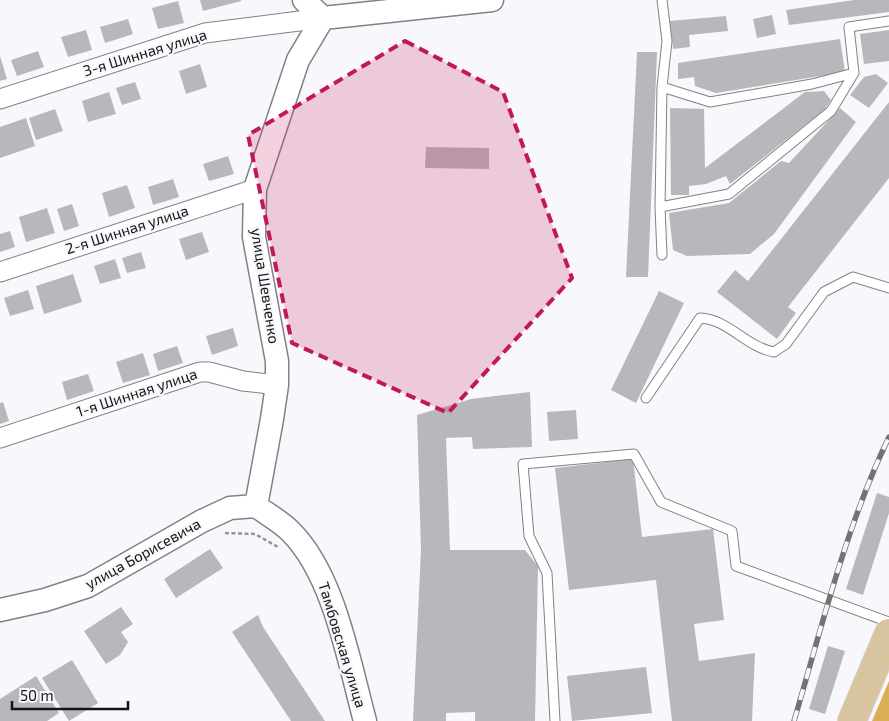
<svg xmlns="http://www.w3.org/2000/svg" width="889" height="721" font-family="'Exo 2',sans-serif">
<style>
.forest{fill:#daae56}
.building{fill:#b8b7bc}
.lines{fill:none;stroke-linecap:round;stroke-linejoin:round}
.service-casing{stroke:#828286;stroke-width:11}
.minor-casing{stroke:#828286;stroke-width:21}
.tertiary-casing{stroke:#828286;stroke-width:25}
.primary-casing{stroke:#d5d5d5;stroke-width:30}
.path{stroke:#969598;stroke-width:2.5;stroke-dasharray:4 2.5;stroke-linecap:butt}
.service{stroke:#fff;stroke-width:9}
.minor{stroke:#fff;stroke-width:19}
.tertiary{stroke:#fff;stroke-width:22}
.primary{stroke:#d8c49e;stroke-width:28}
.rail-casing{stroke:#737275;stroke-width:5.5}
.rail{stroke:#f8f7fb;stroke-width:4;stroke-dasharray:11;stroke-linecap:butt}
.marked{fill:#c2185b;fill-opacity:0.2;stroke:#c2185b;stroke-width:4;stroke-dasharray:10 6;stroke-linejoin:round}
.labels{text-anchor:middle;stroke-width:4.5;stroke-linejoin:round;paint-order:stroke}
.street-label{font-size:15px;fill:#151516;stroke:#f8f7fb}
</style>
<rect width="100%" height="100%" fill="#f8f7fb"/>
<path class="forest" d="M889,681V721H872Z"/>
<path class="building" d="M200,0H241V1L203,11Z
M854,0H889V12L789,25L786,10Z
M178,1L184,23L158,29L152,8Z
M772,15L776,34L757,38L753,19Z
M726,16L728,31L689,35L690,47L673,49L670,21Z
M128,19L133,34L105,43L100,27Z
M86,30L92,50L68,57L61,37Z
M889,30V61L864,64L860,34Z
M840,39L845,72L716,93L695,86L694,77L678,79V63Z
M38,51L44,67L17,76L11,60Z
M637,52H657L648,277H626Z
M0,56L7,79L0,81Z
M200,64L207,87L186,94L179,71Z
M876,74L888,83L869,108L850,95L864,77Z
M135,82L141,99L122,105L116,88Z
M824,91L831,100L824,110L730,184L726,176L706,184L689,186V195H671L670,108L704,109L705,168L805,92Z
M109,92L116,114L88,122L82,101Z
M889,102V178L788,307L796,313L777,339L717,292L735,270L748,281Z
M840,108L856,122L774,234L750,254L687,256L673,250L669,213L729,203L781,161L789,163Z
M55,109L63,131L36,140L29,118Z
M26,118L35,146L0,158V127Z
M426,147L489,148V169L425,168Z
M228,156L234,174L209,181L203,164Z
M173,179L179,197L153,205L148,187Z
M127,185L135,208L109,217L102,193Z
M72,204L79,226L64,231L57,209Z
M47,208L55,233L26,242L19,217Z
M10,231L15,247L0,252V234Z
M202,232L209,252L186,260L179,239Z
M141,252L146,268L127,273L122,258Z
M115,259L121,278L100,284L94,266Z
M73,274L82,302L44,314L36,286Z
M28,290L34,309L10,316L4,298Z
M659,291L684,303L636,403L611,390Z
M233,328L238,346L212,355L206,336Z
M177,346L183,363L158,371L153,354Z
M143,353L150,375L123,383L116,362Z
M88,374L94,391L67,400L62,382Z
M530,392L532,447L473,449L472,437L446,438L450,550H525L538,566L535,721H475V712L446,713V721H413L421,550L417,415L471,399Z
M3,402L9,421L0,424V403Z
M576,410L578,439L549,441L547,412Z
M633,459L642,537L713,529L724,620L694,624L699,661L755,653L752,721H672L656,580L569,590L555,468Z
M877,493L889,497V513L863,595L846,589Z
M210,549L223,568L176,598L164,579Z
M121,607L133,624L121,632L128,642L120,655L106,664L84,631Z
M258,615L263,627L325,721H291L232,632Z
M828,646L845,651L825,714L809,709Z
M72,660L98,703L69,721L42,678Z
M646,667L652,713L572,721L567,676Z
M36,676L59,713L47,721H0V699Z"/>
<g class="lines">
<defs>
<path id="service" d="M662,87L710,102L812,84L854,73
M660,207L729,194L831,111L854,73L849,27L889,21
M662,255L660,207L662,87L667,41L662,0
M646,398L700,318C728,319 746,347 774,352L786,344L824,292L853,277L889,288
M555,721L547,573L529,536L523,464L634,454L661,502L732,531L736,566L889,622"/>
<path id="minor" d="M0,99L205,33L323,18
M0,272L255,189
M0,438L200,372H209L243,381L277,385"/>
<path id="tertiary" d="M304,0L323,18
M323,18L492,0
M256,506L272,419L277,385V361L254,237L255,189L298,60L323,18
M256,506C267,514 280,521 290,531C334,574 349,662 365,721
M0,610L45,600L88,586L202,521L230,508L256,506"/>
<path id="primary" d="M852,721L889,633"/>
</defs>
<use href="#service" class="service-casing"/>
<use href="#minor" class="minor-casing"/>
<use href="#tertiary" class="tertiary-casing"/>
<use href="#primary" class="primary-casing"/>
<path class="path" d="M225,533L255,534L278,547"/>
<use href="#service" class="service"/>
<use href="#minor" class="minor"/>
<use href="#tertiary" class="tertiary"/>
<use href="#primary" class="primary"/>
<defs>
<path id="rail" d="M794,721C822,626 846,526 889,437"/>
</defs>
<use href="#rail" class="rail-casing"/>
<use href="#rail" class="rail"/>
</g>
<path class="marked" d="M405,41L503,92L572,278L448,413L292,343L248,135Z"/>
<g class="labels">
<g class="street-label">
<text transform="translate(145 53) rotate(-17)" y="5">3-я Шинная улица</text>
<text transform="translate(127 230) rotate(-18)" y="5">2-я Шинная улица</text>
<text transform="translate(265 286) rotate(81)" y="5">улица Шевченко</text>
<text transform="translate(137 393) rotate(-18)" y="5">1-я Шинная улица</text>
<text transform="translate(143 554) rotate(-29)" y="5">улица Борисевича</text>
<text transform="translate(342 645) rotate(73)" y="5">Тамбовская улица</text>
</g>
</g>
<path d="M12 701v8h116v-8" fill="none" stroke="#151516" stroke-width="2.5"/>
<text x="20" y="701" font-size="15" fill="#151516" stroke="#f8f7fb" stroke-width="4" paint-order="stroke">50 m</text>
</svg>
